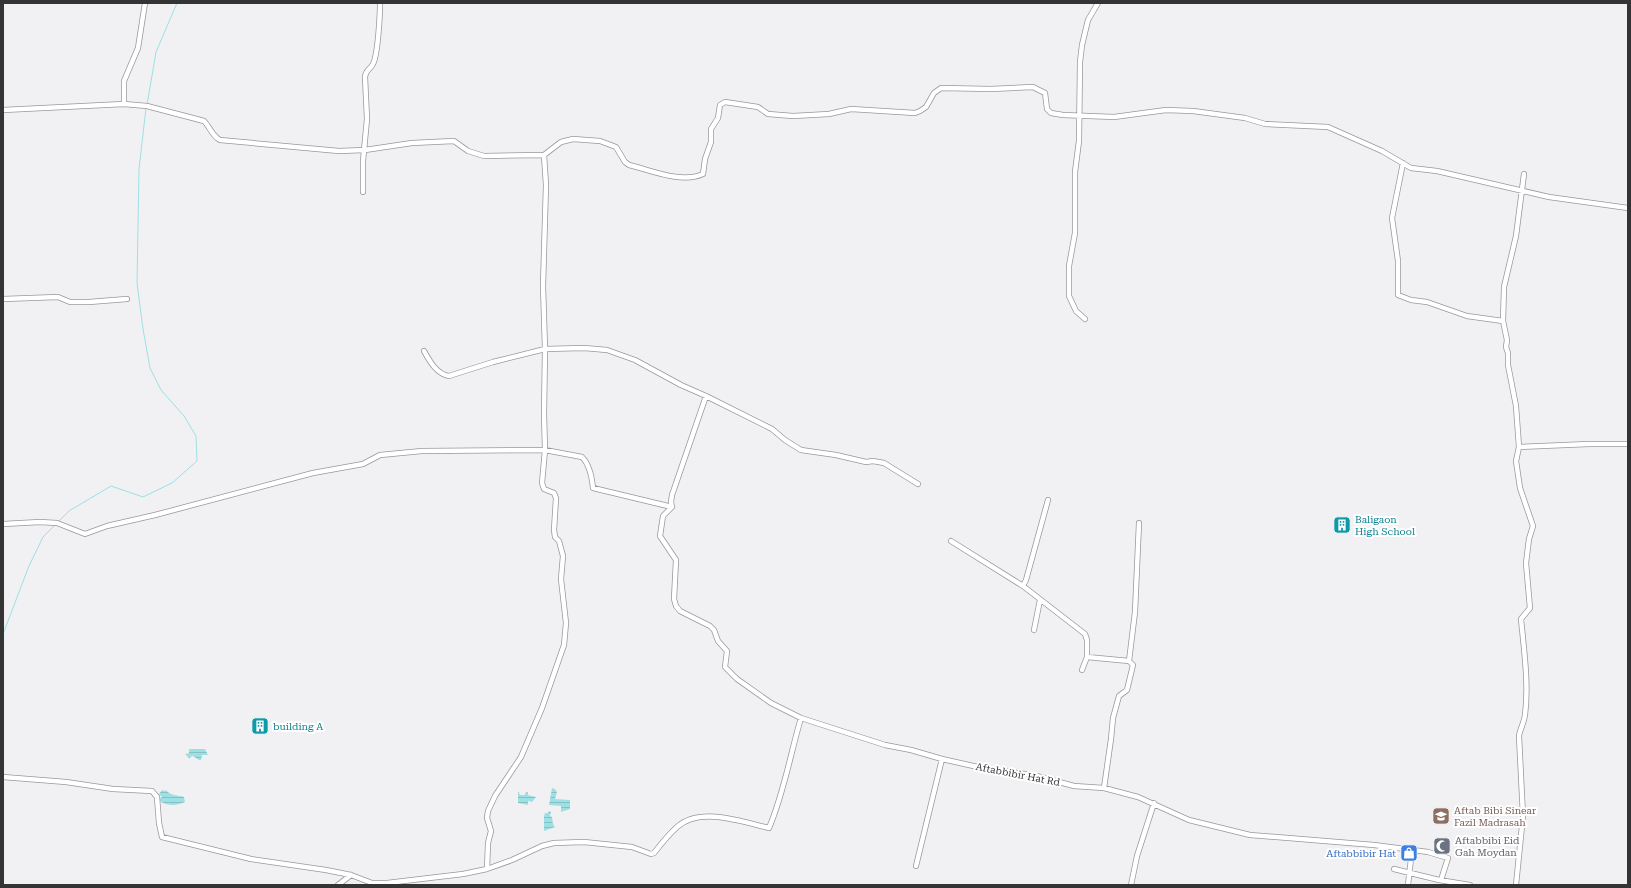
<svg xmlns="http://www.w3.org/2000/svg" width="1631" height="888" font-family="'Roboto Serif',serif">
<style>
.water{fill:url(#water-rules)}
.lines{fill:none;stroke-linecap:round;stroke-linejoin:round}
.stream{stroke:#9de0e3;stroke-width:1}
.street-casing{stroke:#98989a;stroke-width:6}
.street{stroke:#fff;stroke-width:4.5}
.labels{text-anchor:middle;stroke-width:4;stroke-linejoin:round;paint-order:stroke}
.culture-label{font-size:10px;fill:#0d838f;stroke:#fff;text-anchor:start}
.street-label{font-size:10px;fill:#343434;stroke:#fff}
.education-label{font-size:10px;fill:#785e54;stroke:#fff;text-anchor:start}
.worship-label{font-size:10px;fill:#5b616d;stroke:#fff;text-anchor:start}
.shop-label{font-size:10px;fill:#366cbe;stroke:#fff;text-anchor:end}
</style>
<defs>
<pattern id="water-rules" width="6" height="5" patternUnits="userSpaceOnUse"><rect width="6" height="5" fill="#9de0e3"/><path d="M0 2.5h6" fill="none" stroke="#88c1c3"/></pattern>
</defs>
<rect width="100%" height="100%" fill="#f1f1f3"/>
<path class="water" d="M189,749H205L208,755H202L201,760H199L193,756L190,757V759L185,754L189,753Z
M552,788L555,789L557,792L555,799L570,800V809L561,812V806L549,805Z
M162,790L165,791L166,790C170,796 178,795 184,797L185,802C176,806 169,806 161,802L159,799L162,797L159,794Z
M518,791L520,795H525V793L528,792V795L536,797L532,802L528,801V805L518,803Z
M549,811L551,812L550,816L552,817L553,824L555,827L544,831V816L545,813H548Z"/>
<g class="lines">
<path class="stream" d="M147,105L156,52L177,3
M58,522L69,511L111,486L143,497L172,483L197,461L196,436L184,416L161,390L150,368L143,329L137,283L139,169L146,108
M3,634L29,566L43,537L56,524"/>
<defs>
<path id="street" d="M124,104V81L138,48L145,3
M3,110L124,104L147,106L204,121C210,127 212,136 220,140L339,151L365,150L412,143L454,141L468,151L484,156L544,155L561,142L573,139L600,141L616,147L625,162L629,165C651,170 681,184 703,174L705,159L711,142V129L718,118L720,105L725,102L758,107L768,114L793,116L829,114L851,109L915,113L920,111L926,107L934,93L941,88L991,89L1033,87L1045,93L1047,109L1051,113L1063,115L1114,117L1166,110L1193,111L1245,118L1265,124L1328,127L1382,151L1411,168L1437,171L1549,197L1628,208
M1403,163L1392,218L1398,261V295L1411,300L1427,302L1467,316L1503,321
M363,192V161L367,119L365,77C366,69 370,70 373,64C378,54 380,15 380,3
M3,299L58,297L70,302H89L127,299
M1085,319L1076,311L1069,296V266L1075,233V172L1079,141L1080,62L1082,45L1088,20L1098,3
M424,351C430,362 437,374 449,376L493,362L545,349L584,348L607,350L635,360L681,385L706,396L772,429L785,440L801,450L836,455L866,462L873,461L884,463L918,484
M1519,447L1589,444H1628
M672,507L663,516L660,536L676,560L674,599L676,606L680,611L710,626L714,630L718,641L727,651L725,667L737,679L771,703L801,718L885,745L911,750L942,759L987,769L1033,775L1074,786L1104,788L1138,797L1189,820L1250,835L1374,845L1428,852L1448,858L1441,880
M672,507L671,502L672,495L706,396
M3,524L40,522L57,523L85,534L107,526L155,515L313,473L363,464L380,455L422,451L545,450L582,457C590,465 592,478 593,488L672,507
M951,541L1023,586L1085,634L1087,640V657L1082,670
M1023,586L1026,580L1048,500
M1034,630L1040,600
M1087,657L1129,661L1135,612L1139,523
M3,777L66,782L113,789L152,791L157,797L159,823L162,837L251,859L326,870L351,875L372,883H387L463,874L487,869L512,860L542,846L554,843L584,842L632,847L651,854L654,853C661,844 668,835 677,827C700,806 743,822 769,828C784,793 790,755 801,718
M1104,788L1111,739L1113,718L1119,696L1127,690L1133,665L1129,661
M916,866L942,759
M487,869L488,843L491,831L487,818L488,811L495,796L521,757L542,708L564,645L566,623L561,579L563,556L559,541L555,537L554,530L556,498L554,493L544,489L542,483L545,450L544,414L545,349L543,286L546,185L544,155
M1394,869L1439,880L1470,885
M338,885L351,875
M1131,885L1137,856L1154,803
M1408,885L1412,850
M1516,885L1523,816L1519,736C1520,729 1524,723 1525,715C1529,685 1524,650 1521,619L1530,608L1526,563L1529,539L1533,526L1520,488L1516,461L1519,447L1516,406L1508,365V353L1506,347L1507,340L1503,321L1504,287L1516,236L1524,174"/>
</defs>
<use href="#street" class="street-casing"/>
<use href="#street" class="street"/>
</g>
<defs>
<symbol id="building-square" viewBox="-11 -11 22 22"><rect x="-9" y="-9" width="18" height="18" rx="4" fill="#0f9aa8" stroke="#fff"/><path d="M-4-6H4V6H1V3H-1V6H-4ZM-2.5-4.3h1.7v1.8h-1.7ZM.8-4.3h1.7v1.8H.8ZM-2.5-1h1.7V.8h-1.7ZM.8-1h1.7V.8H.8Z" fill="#fff"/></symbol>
<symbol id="school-square" viewBox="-11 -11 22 22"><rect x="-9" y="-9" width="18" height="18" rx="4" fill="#8d6e63" stroke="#fff"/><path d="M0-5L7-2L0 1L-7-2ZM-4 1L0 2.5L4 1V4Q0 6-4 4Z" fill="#fff"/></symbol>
<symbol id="mosque-square" viewBox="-11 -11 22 22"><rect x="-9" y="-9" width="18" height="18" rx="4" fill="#6b7280" stroke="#fff"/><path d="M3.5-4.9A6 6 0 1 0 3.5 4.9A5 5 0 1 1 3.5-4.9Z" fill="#fff"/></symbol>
<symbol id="shop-square" viewBox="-11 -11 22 22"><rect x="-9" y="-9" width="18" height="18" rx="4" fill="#3f7fe0" stroke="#fff"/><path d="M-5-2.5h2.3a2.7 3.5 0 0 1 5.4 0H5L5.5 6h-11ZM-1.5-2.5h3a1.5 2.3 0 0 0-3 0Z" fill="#fff"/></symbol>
</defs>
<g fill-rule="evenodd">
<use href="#building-square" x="1332" y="515" width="20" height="20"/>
<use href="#building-square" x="250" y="716" width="20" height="20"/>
<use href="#school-square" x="1431" y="806" width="20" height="20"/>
<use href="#mosque-square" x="1432" y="836" width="20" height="20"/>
<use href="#shop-square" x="1399" y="843" width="20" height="20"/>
</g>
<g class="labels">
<g class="culture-label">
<text x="1355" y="523">Baligaon<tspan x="1355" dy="12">High School</tspan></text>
<text x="273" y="730">building A</text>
</g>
<g class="street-label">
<text transform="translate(1018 774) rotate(11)" y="4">Aftabbibir Hat Rd</text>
</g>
<g class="education-label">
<text x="1454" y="814">Aftab Bibi Sinear<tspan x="1454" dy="12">Fazil Madrasah</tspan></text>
</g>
<g class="worship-label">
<text x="1455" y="844">Aftabbibi Eid<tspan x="1455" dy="12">Gah Moydan</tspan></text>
</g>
<g class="shop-label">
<text x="1396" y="857">Aftabbibir Hat</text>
</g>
</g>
<rect width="1631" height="888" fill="none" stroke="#343434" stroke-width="8"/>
</svg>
